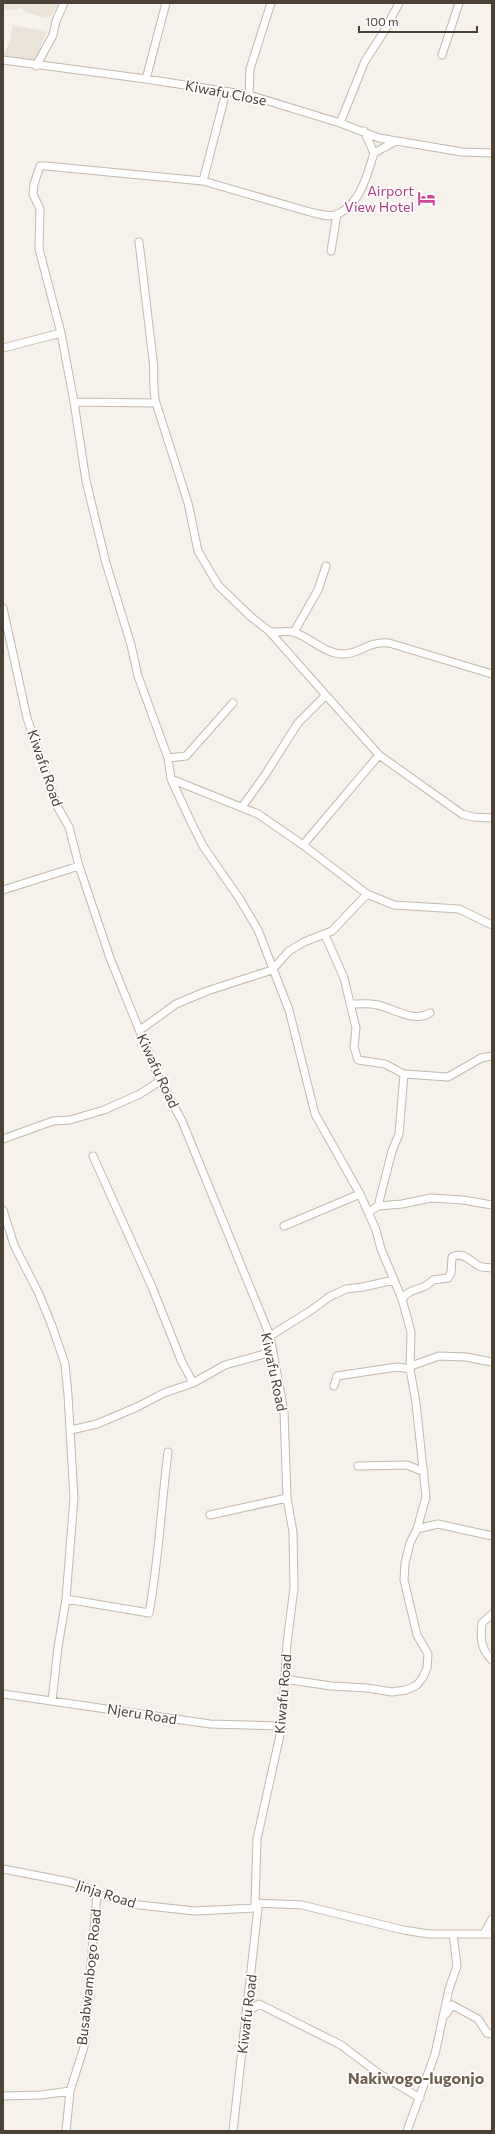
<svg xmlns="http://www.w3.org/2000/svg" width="495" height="2134" font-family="Commissioner,sans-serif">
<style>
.residential{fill:#eae3d7}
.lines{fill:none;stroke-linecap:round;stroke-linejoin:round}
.minor-casing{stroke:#c3b8ab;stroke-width:9}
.minor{stroke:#fff;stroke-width:7}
.labels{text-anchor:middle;stroke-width:3.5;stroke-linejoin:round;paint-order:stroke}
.street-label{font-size:14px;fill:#4b4137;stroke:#fff}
.hotel-label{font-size:14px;fill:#b23c85;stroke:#fff;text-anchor:end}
.quarter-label{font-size:16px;font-weight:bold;fill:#6f5f4d;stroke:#fff}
</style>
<rect width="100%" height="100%" fill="#f6f1ea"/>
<path class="residential" d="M3,3H59L52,15L46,18L28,13L21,8L14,10L3,9Z
M13,25L46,32L36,60L3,57L10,41Z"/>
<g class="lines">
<defs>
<path id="minor" d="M442,55L459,3
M3,60L146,79L249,95L340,123L379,138L462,152L492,153
M36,66L53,35L56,21L64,3
M146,79L166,3
M249,95L250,69L271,3
M340,123L365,61L385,30L399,3
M374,153L396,141
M203,181L226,92
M139,242C144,281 148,321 153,360C155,374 152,389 156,403
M331,251L337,214
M3,348L61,333
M74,402L156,403L188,503L198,551L218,585L250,616L269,631L379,755L462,814L473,817L492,818
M3,608L27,718L57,806L69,827L79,866L110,958L160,1081L182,1121L270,1336L284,1412L287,1498L293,1532L294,1588L287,1643L282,1726L257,1839L255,1903L258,1908L233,2131
M269,631C278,634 287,629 296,633C312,639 327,655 344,654C360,654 368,641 389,643L492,674
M294,632L318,590L326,566
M168,758L186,756L233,703
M171,779L258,814L303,845L367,894L394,905L459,909L492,925
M242,807L265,775L298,723L325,696
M303,845L379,755
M3,890L79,866
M325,935L344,978L356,1028L354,1047L358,1060L385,1064L404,1074
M350,1004C359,1004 369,1003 378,1005C395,1009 414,1023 430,1013
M140,1030L176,1004L207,991L272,970L289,951L304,942L332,931L367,894
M3,1139L53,1121L70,1120L104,1110L140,1094L160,1081
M93,1156L152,1287L181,1360L193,1383
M378,1206L392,1151L399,1134L404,1074L448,1077L481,1058L492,1056
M3,1210L14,1245L39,1294L52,1326L65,1364L68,1395L74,1498L66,1599L58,1647L52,1701
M369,1212L378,1206L402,1204L431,1198L463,1200L492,1205
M284,1226L360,1194
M402,1299C410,1287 424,1291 433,1280L448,1278L451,1273L452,1257C463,1251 470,1261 479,1266C482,1268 488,1267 492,1268
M270,1336L310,1311L329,1297L346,1289L363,1287L394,1280
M411,1366L439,1356L466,1357L492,1362
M334,1386L337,1376L397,1367L410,1369
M71,1430L97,1424L137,1407L164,1393L193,1383L225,1365L272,1352
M358,1466L407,1465L424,1472
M210,1515L287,1498
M417,1529L438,1524L492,1536
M66,1599L149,1613C159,1559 161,1506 168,1452
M492,1614L482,1623C480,1639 481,1649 492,1660
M284,1679L331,1686L367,1688L392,1692L406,1690L417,1685L423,1677L427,1668L428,1654L417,1635L404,1580L405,1563L410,1543L417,1529L426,1497L416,1403L410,1369L411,1332L402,1299L381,1249L376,1230L360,1194L315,1114L289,1010L258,930L239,898L203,846L191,822L171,779L168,758L138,676L131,645L106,563L86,481L74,402L61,333L39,249L40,209L33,194L34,184L40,166H46L203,181L310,212C318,214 329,218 338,214C361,203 367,175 374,153L364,131
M3,1694L210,1724L282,1726
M3,1869L70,1882L87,1888L97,1894L139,1905L195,1911L258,1908
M255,1903L302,1905L403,1930L429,1934H492
M485,1932L492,1919
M246,2013L259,2004L341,2045L378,2073L420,2098
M446,2014L452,2005L478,2019L487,2033L492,2034
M3,2096L41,2095L70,2091
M66,2131L70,2091L84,2047L97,1894
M407,2131L435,2054L449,1989L457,1966L453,1934"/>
</defs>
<use href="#minor" class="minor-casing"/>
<use href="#minor" class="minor"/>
</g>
<defs>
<symbol id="hotel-bare" viewBox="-9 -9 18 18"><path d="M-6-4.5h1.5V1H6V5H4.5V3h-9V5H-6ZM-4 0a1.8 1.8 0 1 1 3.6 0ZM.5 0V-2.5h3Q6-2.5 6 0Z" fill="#d1479c" stroke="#fff" stroke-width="2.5" paint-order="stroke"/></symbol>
</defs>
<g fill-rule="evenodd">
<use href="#hotel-bare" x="414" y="186" width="25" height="25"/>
</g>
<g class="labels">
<g class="street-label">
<text transform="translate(226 93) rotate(11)" y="5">Kiwafu Close</text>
<text transform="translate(45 768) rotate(71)" y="5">Kiwafu Road</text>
<text transform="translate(158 1071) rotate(65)" y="5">Kiwafu Road</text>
<text transform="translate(274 1372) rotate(78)" y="5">Kiwafu Road</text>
<text transform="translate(283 1694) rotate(-85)" y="5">Kiwafu Road</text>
<text transform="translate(142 1714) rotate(9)" y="5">Njeru Road</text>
<text transform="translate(106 1894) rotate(18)" y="5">Jinja Road</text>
<text transform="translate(89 1977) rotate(-84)" y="5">Busabwambogo Road</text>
<text transform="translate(247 2014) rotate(-83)" y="5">Kiwafu Road</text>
</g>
<g class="hotel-label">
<text x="414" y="196">Airport<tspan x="414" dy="16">View Hotel</tspan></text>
</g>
<g class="quarter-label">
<text x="416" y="2084">Nakiwogo-lugonjo</text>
</g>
</g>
<rect width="495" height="2134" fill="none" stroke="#4b4137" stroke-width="8"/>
<path d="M359 26v6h118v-6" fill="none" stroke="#4b4137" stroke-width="2"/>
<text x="365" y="26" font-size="12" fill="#4b4137" stroke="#ffffff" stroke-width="3" paint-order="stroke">100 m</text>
</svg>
